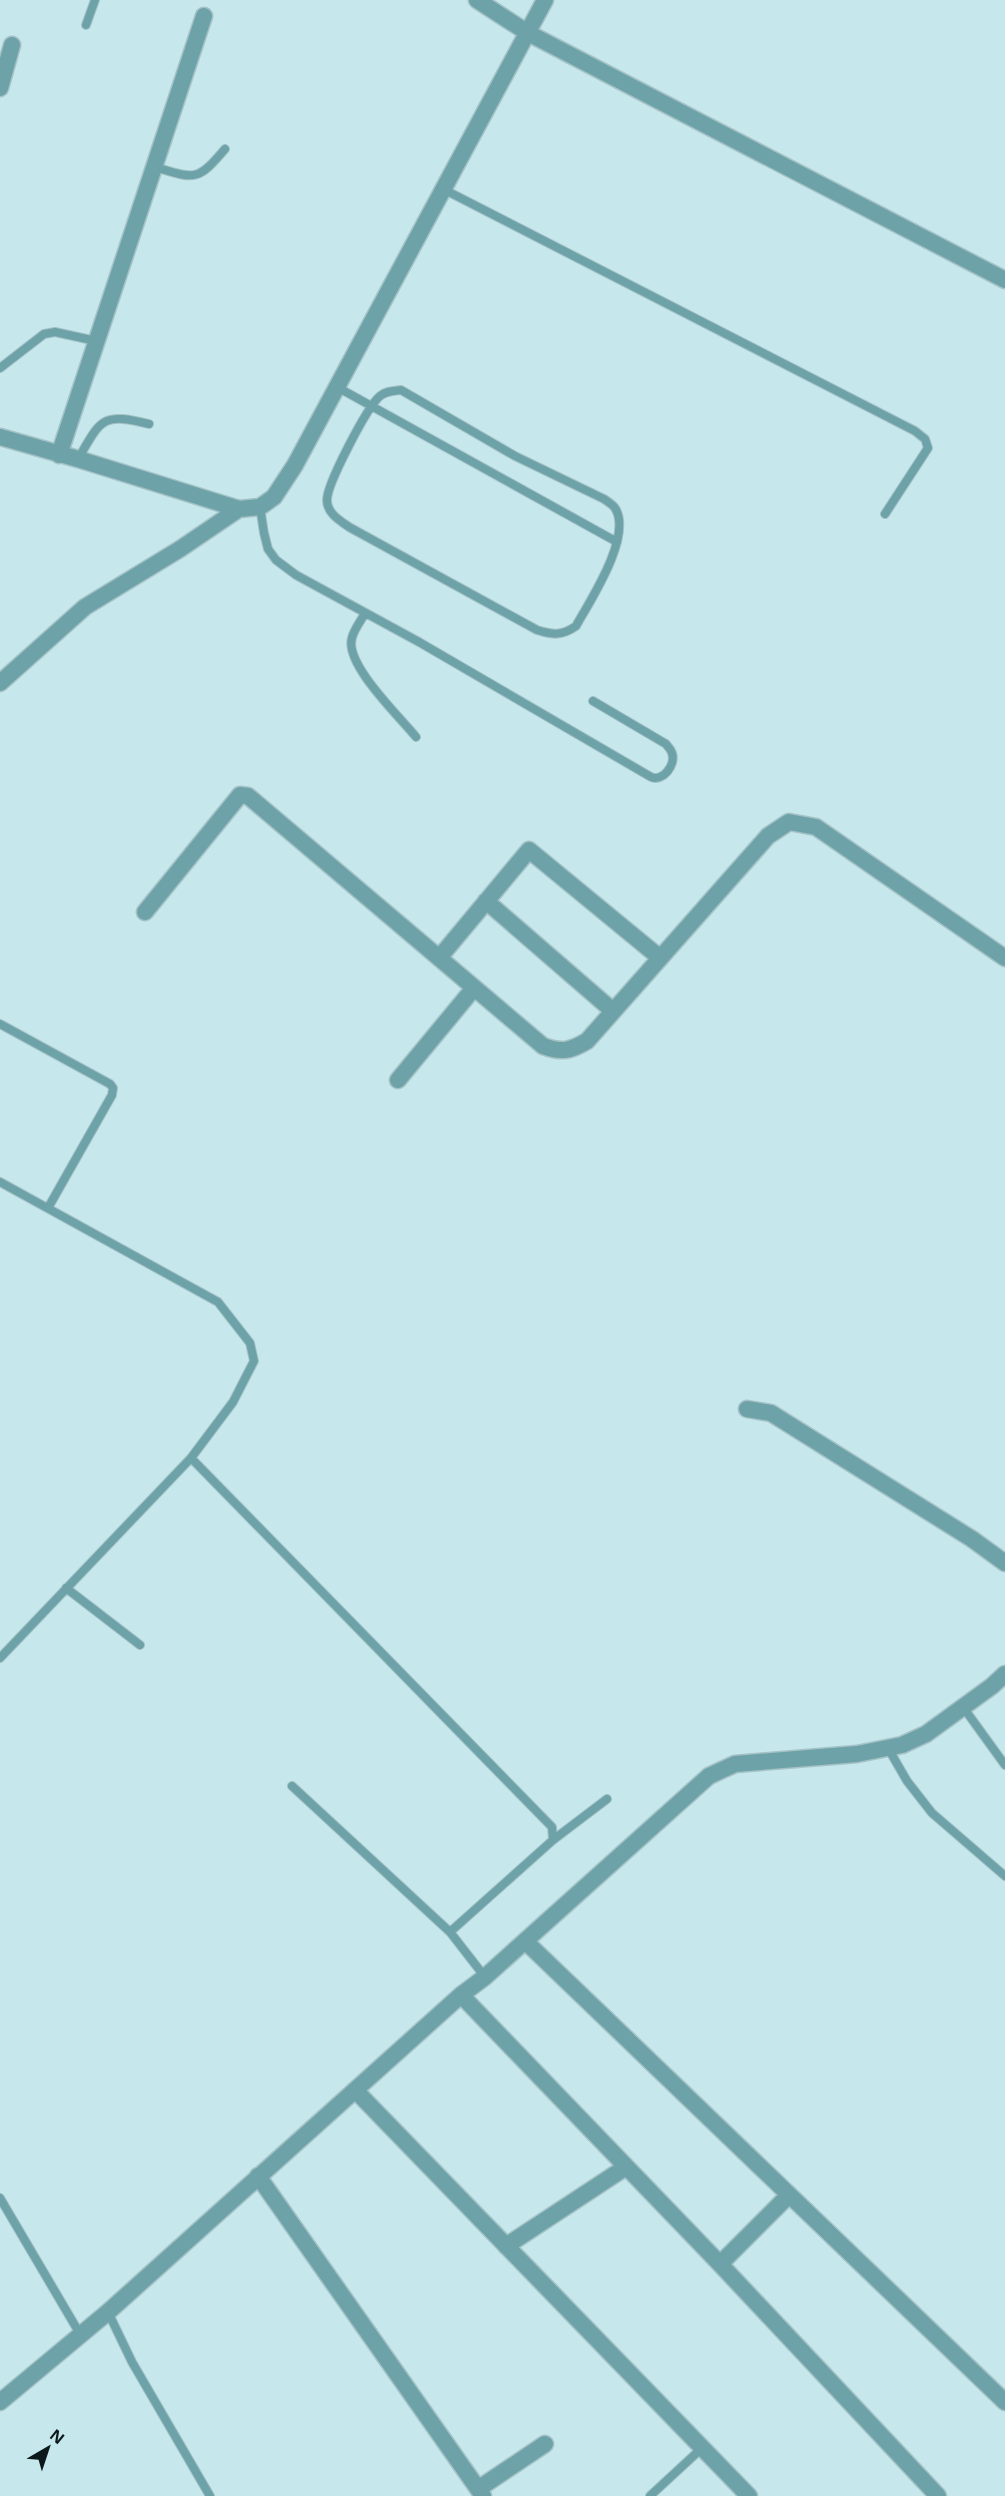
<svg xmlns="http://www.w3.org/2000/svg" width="1005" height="2496" font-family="'Open Sans',sans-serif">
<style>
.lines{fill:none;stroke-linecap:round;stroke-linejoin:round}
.lane-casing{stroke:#a5c3c7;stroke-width:10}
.street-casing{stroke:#a5c3c7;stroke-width:19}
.lane{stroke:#6ea2a9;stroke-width:8}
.street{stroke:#6ea2a9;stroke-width:16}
</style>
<rect width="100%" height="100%" fill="#c6e8ed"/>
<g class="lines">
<defs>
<path id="lane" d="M86,25L95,0
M155,167C195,179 197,182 225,149
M443,189L915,431L925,439L928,448L885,514
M0,368L44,334L55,332L96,341
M337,387L617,542
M401,390L515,456L604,499C607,501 613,505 615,508C633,536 590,601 576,626C562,636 553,635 537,630L349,527C339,520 327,513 327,500C327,484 367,407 380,396C386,391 393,391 401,390Z
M78,459C101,420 101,412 149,424
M260,507L264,533L268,549L276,560L296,575L419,642L651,777C663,782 676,765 672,753C671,749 668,747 666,744L593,701
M365,613C361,621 354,629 352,638C344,664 400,717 416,737
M0,1024L110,1084L113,1088L112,1095L48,1208
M0,1182L218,1302L250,1343L254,1361L233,1402L191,1458L0,1658
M191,1458L552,1827L553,1840L450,1932L485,1977
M66,1588L140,1645
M963,1707L1005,1765
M888,1748L907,1781L932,1813L1005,1876
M292,1786L450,1932
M553,1840L607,1799
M0,2198L80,2334
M108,2312L132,2362L210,2496
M650,2496L702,2448"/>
<path id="street" d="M477,0L528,33L1005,280
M0,88L12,45
M0,437L78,459L239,509L260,507L274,497L295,465L545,0
M59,455L204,16
M0,683L85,607L180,549L239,509
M486,901L613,1011
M145,912L240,795L248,796L543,1046C562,1053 570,1051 587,1041L768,836L789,822L816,827L1005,958
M439,958L529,850L659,957
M398,1080L474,988
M747,1409L771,1413L782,1420L972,1539L1005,1563
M525,1941L1005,2402
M461,1995L720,2264L938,2496
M355,2090L749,2496
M258,2176L483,2496
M506,2246L626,2167
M720,2264L789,2195
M0,2402L108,2312L461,1995L485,1977L709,1776L735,1764L857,1754L902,1745L926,1734L992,1686L1005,1674
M478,2489L545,2444"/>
</defs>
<use href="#lane" class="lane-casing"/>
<use href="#street" class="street-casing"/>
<use href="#lane" class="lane"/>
<use href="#street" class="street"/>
</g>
<g transform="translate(48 2448) rotate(39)" stroke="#c6e8ed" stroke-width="4.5" paint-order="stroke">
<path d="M0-4.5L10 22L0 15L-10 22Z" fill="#0c181a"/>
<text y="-9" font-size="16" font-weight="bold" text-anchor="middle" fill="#0c181a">N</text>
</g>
</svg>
